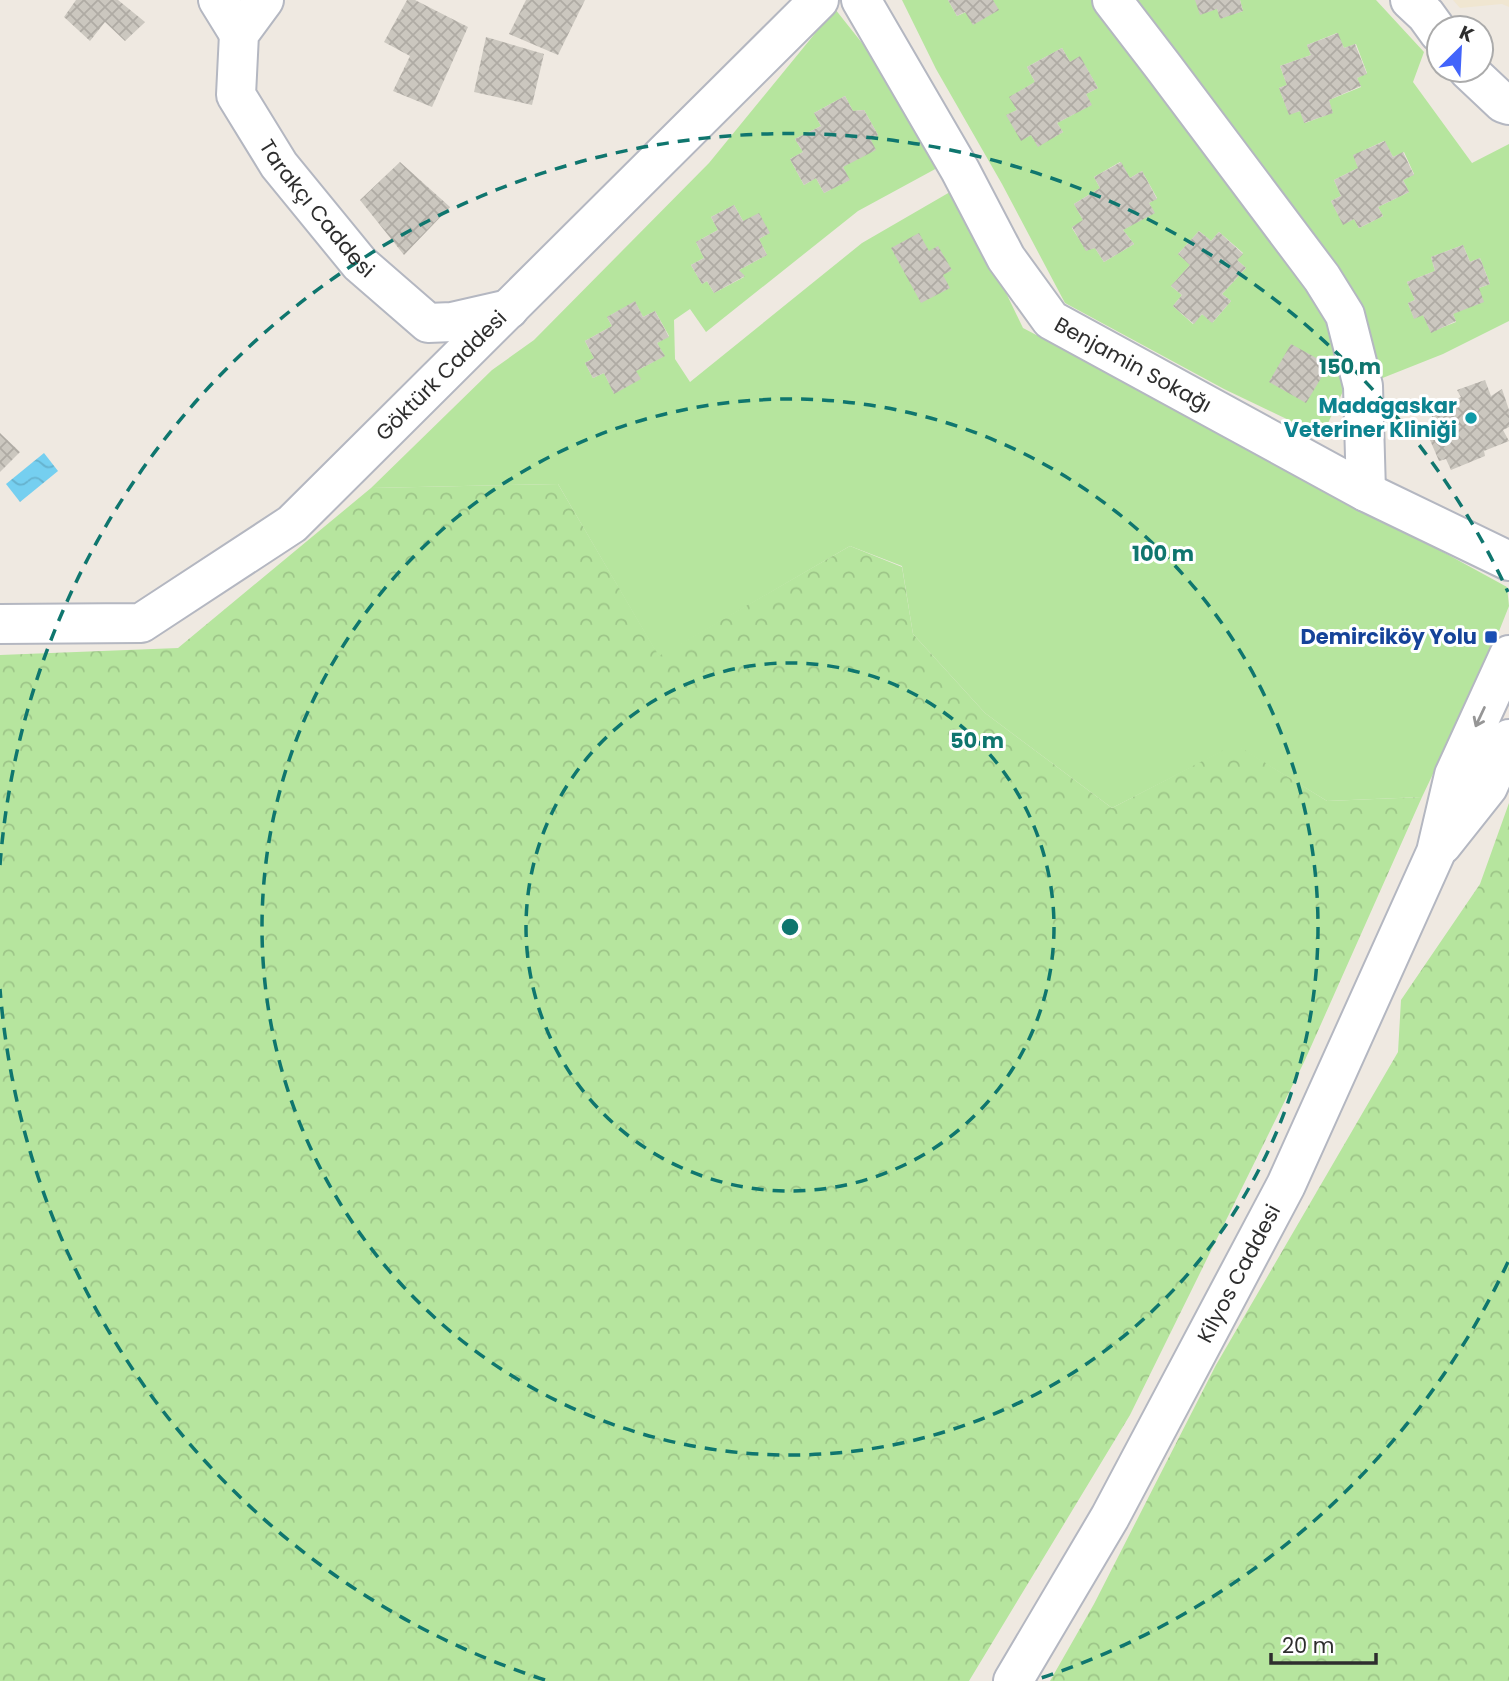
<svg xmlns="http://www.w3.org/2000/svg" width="1509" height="1681" font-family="Poppins,sans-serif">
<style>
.education{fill:#f0e6d1}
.grass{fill:#b6e59e;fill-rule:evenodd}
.forest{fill:url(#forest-crowns)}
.water{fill:url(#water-waves)}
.building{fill:url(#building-cross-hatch)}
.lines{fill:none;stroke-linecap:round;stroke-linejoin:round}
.minor-casing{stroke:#b4b7c1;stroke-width:42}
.minor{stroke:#fff;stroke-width:38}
.oneway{stroke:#969696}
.ring{fill:none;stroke:#0f766e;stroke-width:3.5;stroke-dasharray:12 9}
.culture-dot{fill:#0f9aa8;stroke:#fff;stroke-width:2.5}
.transit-dot{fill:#1a4fb4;stroke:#fff;stroke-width:2.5}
.labels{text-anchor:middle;stroke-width:6;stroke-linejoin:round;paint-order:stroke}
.street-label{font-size:21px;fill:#2e2e2e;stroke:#fff}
.culture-label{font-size:21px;font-weight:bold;fill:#0d838f;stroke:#fff;text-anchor:end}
.transit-label{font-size:21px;font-weight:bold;fill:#164399;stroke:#fff;text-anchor:end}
.centre{fill:#0f766e;stroke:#fff;stroke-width:3.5}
.ring-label{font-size:21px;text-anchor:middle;font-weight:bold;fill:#0f766e;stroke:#fff;stroke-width:6;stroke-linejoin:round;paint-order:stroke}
</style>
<defs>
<pattern id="forest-crowns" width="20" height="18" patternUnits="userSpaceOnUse" patternTransform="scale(1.75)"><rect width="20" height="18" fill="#b6e59e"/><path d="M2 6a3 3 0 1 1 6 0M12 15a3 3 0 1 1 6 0" fill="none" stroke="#9dc588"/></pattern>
<pattern id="water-waves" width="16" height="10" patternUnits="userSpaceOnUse" patternTransform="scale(1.75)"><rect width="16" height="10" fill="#75cff0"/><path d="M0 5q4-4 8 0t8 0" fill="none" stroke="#66b2ce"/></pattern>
<pattern id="building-cross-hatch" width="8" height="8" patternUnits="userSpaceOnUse" patternTransform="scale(1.75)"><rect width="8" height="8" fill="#cbc7bf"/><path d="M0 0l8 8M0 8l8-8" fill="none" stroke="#afaba4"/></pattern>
</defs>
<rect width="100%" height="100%" fill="#efe9e1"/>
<path class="education" d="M1453,0H1509V7L1502,4L1460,8Z"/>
<path class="grass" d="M902,0H948L957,16L993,0H1095L1296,274L1342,346L1344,389L1322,436L1224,389L1065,303L1002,184L936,69ZM1062,48L1070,62L1080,57L1098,88L1086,94L1091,105L1057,123L1063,132L1038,146L1031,135L1021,140L1007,115L1017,110L1010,97L1035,82L1027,67ZM1120,162L1130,178L1142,171L1157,198L1149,203L1154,212L1123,230L1134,244L1104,262L1095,248L1086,250L1072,228L1083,220L1074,204L1100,188L1094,177ZM1199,231L1211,241L1219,232L1243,253L1237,260L1246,268L1222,294L1231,301L1213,322L1202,314L1193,324L1173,306L1182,295L1171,286L1190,265L1178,254Z
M1133,0H1195L1217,9L1221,18L1243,11L1240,0H1376L1424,52L1413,82L1472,163L1509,144V321L1443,354L1380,379ZM1337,33L1344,48L1356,44L1367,73L1357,78L1361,87L1329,100L1332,113L1305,123L1300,111L1289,114L1279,88L1287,85L1280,66L1311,55L1307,45ZM1384,141L1393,157L1404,152L1414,174L1403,180L1409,192L1378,207L1383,216L1359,228L1354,219L1343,224L1331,201L1341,196L1334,180L1358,168L1354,155ZM1463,245L1470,262L1480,258L1490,284L1479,288L1453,314L1456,322L1431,332L1423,315L1414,318L1408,303L1415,300L1407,282L1435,271L1431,257Z
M835,9L870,53L939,167L858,211L706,332L690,309L674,320L675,359L690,382L862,243L950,192L996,272L1023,328L1264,454L1507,587L1509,606L1490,654L1422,797L1327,801L1235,745L1112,808L985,713L913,634L902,566L850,546L659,657L558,484L371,488L492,370L534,340L709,163ZM845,96L853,111L864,110L878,135L871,140L843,167L849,180L824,193L816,178L804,185L790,159L803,152L795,139L821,126L814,113ZM734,205L743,221L769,233L759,239L767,255L739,270L744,277L714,293L707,281L702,284L691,265L704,258L696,242L718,230L711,217ZM635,302L643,317L655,311L669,336L657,343L664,356L636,371L614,393L604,373L593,378L585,363L594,358L585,341L612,326L607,317Z"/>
<path class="forest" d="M558,484L659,656L850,546L902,567L913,634L985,713L1112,808L1235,744L1327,801L1422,797L1305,1060L1130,1415L969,1681H0V655L178,648L371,488Z
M1509,803V1681H1050L1094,1604L1216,1365L1398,1052L1401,1000L1480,884Z"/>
<path class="water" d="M44,453L58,471L20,502L6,484Z"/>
<path class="building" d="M76,0H118L145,22L125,41L105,22L90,41L64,17Z
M407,0H415L468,27L432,107L393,91L410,56L384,42Z
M526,0H585L558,55L509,34Z
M948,0H993L999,10L973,25L965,12L957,16Z
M1195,0H1240L1243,11L1220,19L1217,9L1200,15Z
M1338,33L1344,48L1355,44L1367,74L1357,78L1361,86L1329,100L1333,113L1304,123L1300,111L1289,115L1279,88L1287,85L1280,66L1311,55L1307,45Z
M486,37L544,54L532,105L474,92Z
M1062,48L1070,62L1080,56L1098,88L1086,94L1092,105L1057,123L1063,132L1038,147L1031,135L1021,141L1006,115L1017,110L1009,97L1035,82L1027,67Z
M845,96L853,111L864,110L878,135L871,140L876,150L843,167L850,180L824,193L816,178L804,185L790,159L803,152L795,139L821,126L814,113Z
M1385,141L1393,157L1403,152L1414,175L1403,180L1409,192L1378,207L1383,216L1359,228L1354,219L1343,225L1331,201L1341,196L1334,180L1358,168L1353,155Z
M400,162L450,207L404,255L360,200Z
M1121,162L1130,178L1142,171L1157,199L1149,203L1155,213L1123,230L1134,244L1104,262L1095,248L1086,251L1072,227L1083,220L1074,204L1100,188L1094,177Z
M734,205L743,221L759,213L770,233L759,239L767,255L739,270L745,276L714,293L707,281L702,284L691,265L704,258L696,242L718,230L711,217Z
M1199,231L1211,241L1219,232L1243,254L1237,260L1246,268L1222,294L1231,301L1212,323L1202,314L1194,324L1173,306L1182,295L1171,286L1190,265L1178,254Z
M919,233L929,251L938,246L952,270L943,275L950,288L921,303L891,248Z
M1463,245L1470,262L1480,258L1490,284L1479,288L1484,302L1453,314L1456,321L1431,333L1423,315L1414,319L1408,303L1415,300L1407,282L1435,271L1431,257Z
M635,301L643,317L655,311L669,337L657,343L665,356L636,371L641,379L614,394L604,373L593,378L585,363L594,358L585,341L612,326L607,317Z
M1291,344L1329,365L1306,403L1269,382Z
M1485,380L1491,396L1502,389L1509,410V427L1503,430L1509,441L1484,451L1485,456L1451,470L1446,459L1439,461L1427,433L1437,428L1429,410L1461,397L1457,390Z
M0,433L20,452L0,472Z"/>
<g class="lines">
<defs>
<g id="minor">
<path d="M218,0L239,34"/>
<path id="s1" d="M264,0L239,34L236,95L279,165L360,264L428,323L452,322L509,309"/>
<path id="s2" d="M861,0L960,170L1006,258L1051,320L1366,492L1509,561"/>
<path d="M1112,0L1162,65L1322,278L1345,315L1363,386L1366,492"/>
<path d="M1410,0L1426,15L1439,33"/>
<path d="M1468,70L1503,103L1509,105"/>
<path id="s3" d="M0,624L141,623L292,524L819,0"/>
<path d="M1442,845L1488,787L1509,739"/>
<path id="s4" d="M1013,1681L1110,1517L1286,1185L1436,852L1454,775L1509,655"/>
</g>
</defs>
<use href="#minor" class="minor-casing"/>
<use href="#minor" class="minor"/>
</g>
<defs><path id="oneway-shaft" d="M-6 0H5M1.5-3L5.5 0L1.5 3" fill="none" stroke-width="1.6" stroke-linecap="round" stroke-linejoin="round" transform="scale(1.75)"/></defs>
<use class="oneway" href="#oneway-shaft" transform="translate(1480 717) rotate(115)"/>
<g class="ring">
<circle cx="790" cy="927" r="264"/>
<circle cx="790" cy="927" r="528"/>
<path d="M1508 1262A792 792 0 0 1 1035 1680M545 1680A792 792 0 0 1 0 989M0 865A792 792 0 0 1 1508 592"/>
</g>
<circle class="culture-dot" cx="1471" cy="418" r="7"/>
<rect class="transit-dot" x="1484" y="630" width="14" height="14" rx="3.5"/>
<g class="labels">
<g class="street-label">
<text dy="7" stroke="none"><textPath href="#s1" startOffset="243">Tarakçı Caddesi</textPath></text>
<text dy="7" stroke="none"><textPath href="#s2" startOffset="466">Benjamin Sokağı</textPath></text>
<text dy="7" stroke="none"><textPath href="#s3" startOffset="532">Göktürk Caddesi</textPath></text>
<text dy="7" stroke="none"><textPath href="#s4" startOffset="466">Kilyos Caddesi</textPath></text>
</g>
<g class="culture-label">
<text x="1457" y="413">Madagaskar<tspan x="1457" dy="24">Veteriner Kliniği</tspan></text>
</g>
<g class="transit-label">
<text x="1477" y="644">Demirciköy Yolu</text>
</g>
</g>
<circle cx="790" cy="927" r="10" class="centre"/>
<g class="ring-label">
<text x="1350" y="374">150 m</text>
<text x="1163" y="561">100 m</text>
<text x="977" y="748">50 m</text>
</g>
<g transform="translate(1460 49) rotate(24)"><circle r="33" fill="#ffffff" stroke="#ababab" stroke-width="2"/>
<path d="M0-5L12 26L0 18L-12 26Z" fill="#4264fb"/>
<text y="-10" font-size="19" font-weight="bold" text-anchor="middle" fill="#2e2e2e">K</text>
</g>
<path d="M1271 1653v10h105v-10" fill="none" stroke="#2e2e2e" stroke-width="3.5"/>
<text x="1282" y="1653" font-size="21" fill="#2e2e2e" stroke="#ffffff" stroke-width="5" paint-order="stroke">20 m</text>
</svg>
